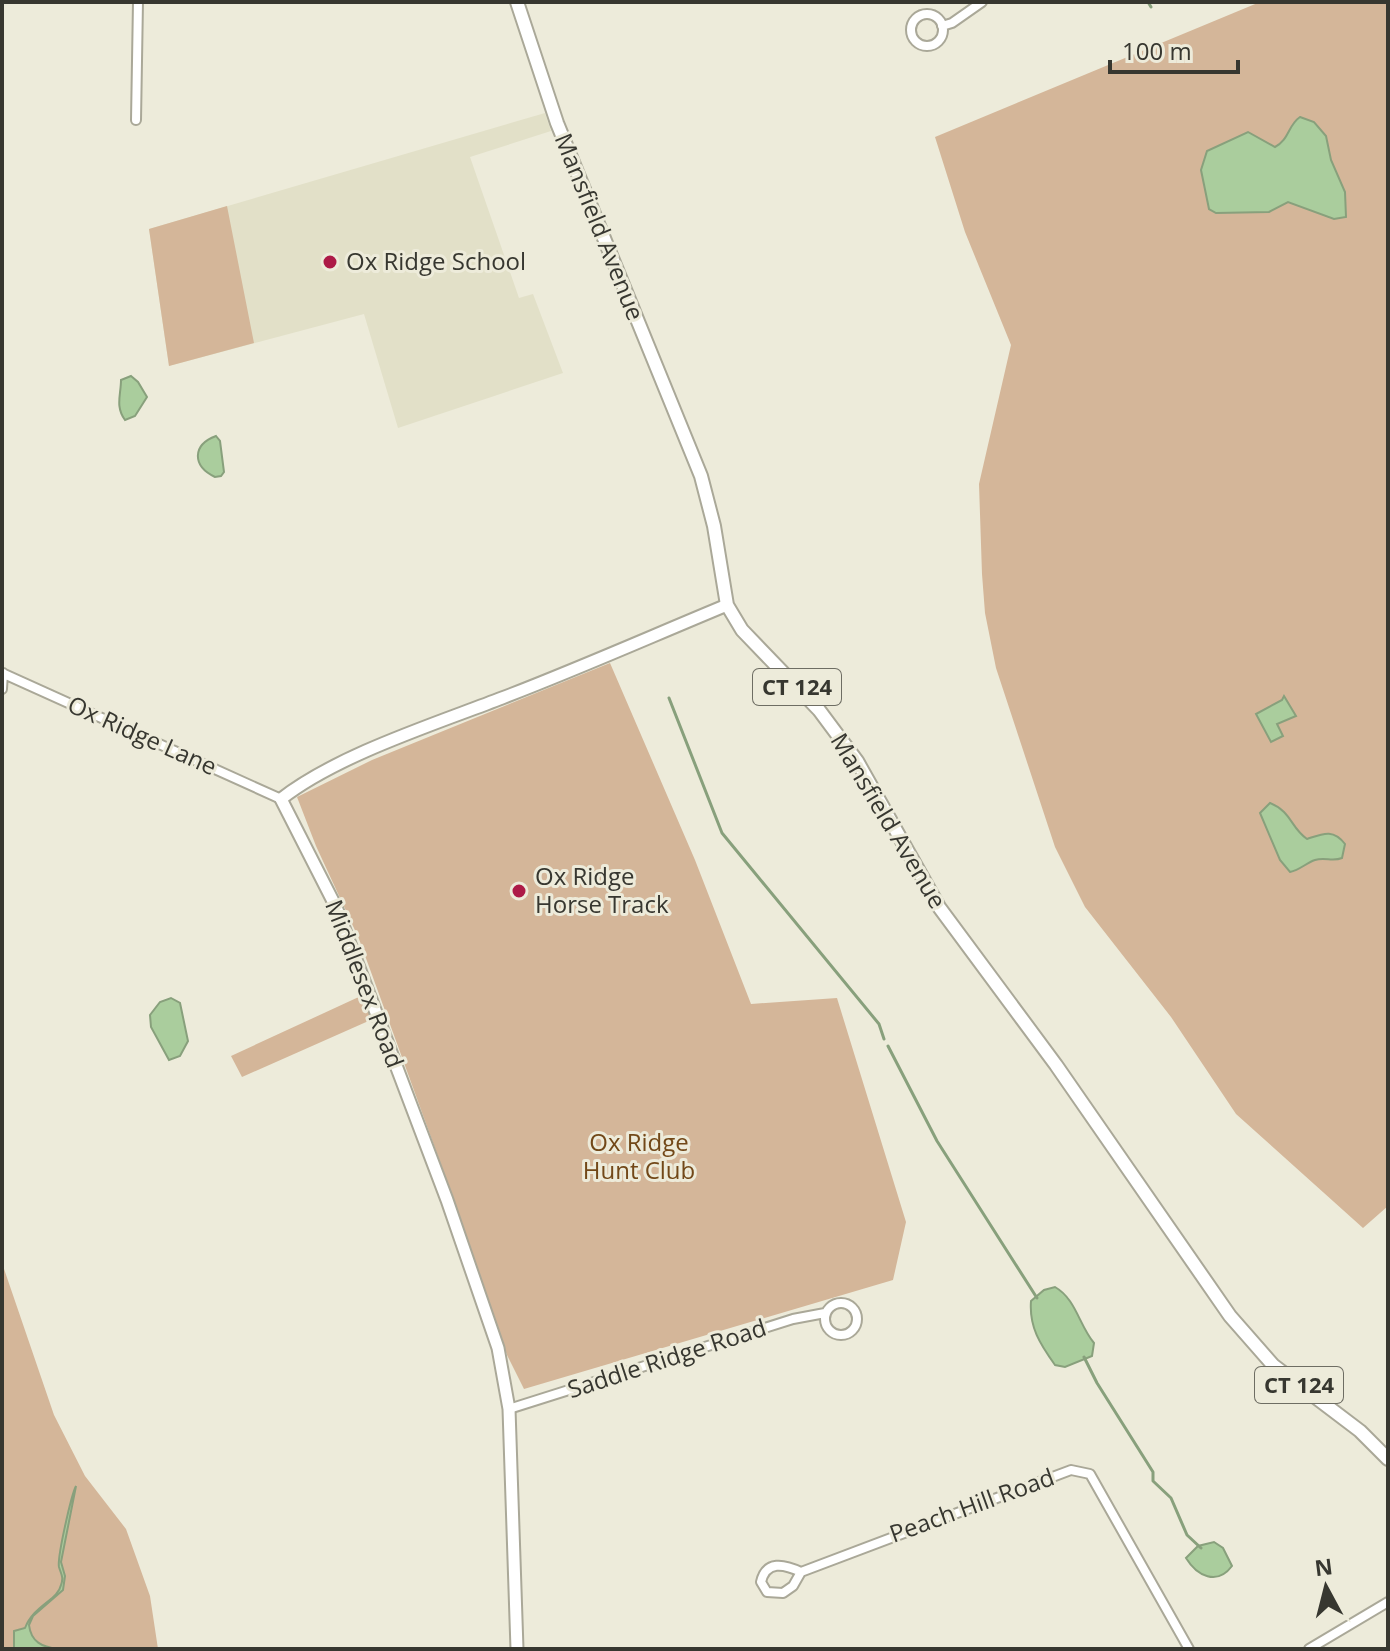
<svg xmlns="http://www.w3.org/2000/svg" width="1390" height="1651" font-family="'Open Sans',sans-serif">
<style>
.built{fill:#e2e0c8}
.green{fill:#d4b699}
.water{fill:#aacd9d;stroke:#88a07c;stroke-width:2}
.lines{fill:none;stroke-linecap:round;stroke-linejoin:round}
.stream{stroke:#88a07c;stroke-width:3}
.street-casing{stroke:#aaa898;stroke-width:12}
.secondary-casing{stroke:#aaa898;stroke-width:15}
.primary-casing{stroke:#aaa898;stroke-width:16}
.street{stroke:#fff;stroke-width:8}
.secondary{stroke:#fff;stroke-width:11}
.primary{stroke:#fff;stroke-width:12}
.poi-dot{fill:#ad1a47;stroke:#edebda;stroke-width:3}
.labels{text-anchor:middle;stroke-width:6;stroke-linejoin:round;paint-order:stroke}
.shield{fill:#edebda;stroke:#6e6d63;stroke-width:2}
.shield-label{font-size:22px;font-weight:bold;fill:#373730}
.street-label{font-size:24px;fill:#373730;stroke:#edebda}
.poi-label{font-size:24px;fill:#373730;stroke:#edebda;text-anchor:start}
.park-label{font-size:24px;fill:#724818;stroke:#edebda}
</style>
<rect width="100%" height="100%" fill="#edebda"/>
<path class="built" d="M545,113L551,131L470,157L519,298L533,294L563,373L398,428L364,314L169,366L149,229Z"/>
<path class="green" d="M1260,2H1388V1206L1363,1228L1236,1114L1171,1017L1085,907L1055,847L996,668L985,613L982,574L979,484L1011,345L965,232L935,137Z
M227,206L254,343L169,366L149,229Z
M610,663L695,860L751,1004L837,998L906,1222L893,1280L524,1389L507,1355L456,1206L359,939L316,846L297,797L372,760Z
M363,995L373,1019L242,1077L231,1056Z
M2,1263L54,1415L85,1476L126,1529L150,1596L158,1649H2Z"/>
<path class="water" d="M1300,117L1314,122L1326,136L1331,160L1345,192L1346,217L1334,219L1288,202L1269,212L1216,213L1209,209L1201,170L1207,151L1248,132L1275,147C1289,140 1288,125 1300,117Z
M131,376L138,382L147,397L135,416L125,420C115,406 121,395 121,380Z
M216,436L220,441L224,472L221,476L215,477C192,466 192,445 216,436Z
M1284,696L1296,716L1277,724L1283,736L1271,742L1256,714L1282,700Z
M1270,803C1292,812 1290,827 1307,839C1322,834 1333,828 1345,844L1342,858C1333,862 1325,857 1315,860C1306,863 1300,870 1290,872L1280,860L1260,813Z
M171,998L180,1003L188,1041L180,1056L169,1060L151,1027L150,1015L160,1002Z
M1055,1287C1076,1299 1079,1325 1094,1343L1092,1356L1065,1367L1055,1365C1040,1344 1029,1327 1031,1301L1044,1290Z
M76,1486L61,1562L65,1576L63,1590L33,1616L29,1625C31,1642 42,1647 58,1649H14V1631L25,1628C34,1605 58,1600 61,1585C64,1577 61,1574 59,1567C57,1558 71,1496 76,1486Z
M1214,1542L1223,1548L1232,1566C1217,1586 1197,1576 1186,1558L1198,1546Z"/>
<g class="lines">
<path class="stream" d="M1148,2L1151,7
M669,698L722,833L879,1024L884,1039
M888,1046L937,1141L1037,1298
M1084,1357L1097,1383L1153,1472V1481L1171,1498L1187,1535L1201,1548"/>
<defs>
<path id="street" d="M911 30a16 16 0 1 1 32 0a16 16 0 1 1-32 0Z
M942,26L952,23L982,2
M136,120L138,2
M2,673L281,799
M2,689L3,673
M825 1319a16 16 0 1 1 32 0a16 16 0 1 1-32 0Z
M509,1409L793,1319L825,1313
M801,1572C784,1564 766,1560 761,1582L767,1592L783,1593L793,1586L801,1572L1071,1470L1090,1474L1189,1649
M1309,1649L1388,1602"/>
<path id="secondary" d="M517,1649L509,1409L498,1348L447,1200L336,907L281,799C337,755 435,724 502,698C578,669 652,636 727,605"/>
<path id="primary" d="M517,2L557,123L701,476L714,526L727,605L742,630L819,710L857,761L939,907L1056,1065L1230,1316L1273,1365L1360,1431L1388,1459"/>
</defs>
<use href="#street" class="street-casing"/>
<use href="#secondary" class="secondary-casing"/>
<use href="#primary" class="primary-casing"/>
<use href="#street" class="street"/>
<use href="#secondary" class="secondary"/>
<use href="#primary" class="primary"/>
</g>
<g class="poi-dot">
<circle cx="330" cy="262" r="8"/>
<circle cx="519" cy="891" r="8"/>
</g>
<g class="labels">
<g class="shield">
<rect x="753" y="669" width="88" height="36" rx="6"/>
<rect x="1255" y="1367" width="88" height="36" rx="6"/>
</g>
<g class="shield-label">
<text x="797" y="695">CT 124</text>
<text x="1299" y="1393">CT 124</text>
</g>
<g class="street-label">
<text transform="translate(599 227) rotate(68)" y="8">Mansfield Avenue</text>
<text transform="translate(142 736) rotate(24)" y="8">Ox Ridge Lane</text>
<text transform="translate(888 821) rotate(59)" y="8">Mansfield Avenue</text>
<text transform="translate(364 984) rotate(69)" y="8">Middlesex Road</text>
<text transform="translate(667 1359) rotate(-18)" y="8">Saddle Ridge Road</text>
<text transform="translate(972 1506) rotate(-20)" y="8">Peach Hill Road</text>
</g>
<g class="poi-label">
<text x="346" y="270">Ox Ridge School</text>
<text x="535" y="885">Ox Ridge<tspan x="535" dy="28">Horse Track</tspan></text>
</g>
<g class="park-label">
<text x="639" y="1151">Ox Ridge<tspan x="639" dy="28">Hunt Club</tspan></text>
</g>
</g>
<rect width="1390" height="1651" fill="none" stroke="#373730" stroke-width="8"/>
<g transform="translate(1326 1587) rotate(353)" stroke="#edebda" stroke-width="6" paint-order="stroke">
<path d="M0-6L14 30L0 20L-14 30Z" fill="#373730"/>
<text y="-12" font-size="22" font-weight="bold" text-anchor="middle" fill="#373730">N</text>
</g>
<path d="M1110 60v12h128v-12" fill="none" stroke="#373730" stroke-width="4"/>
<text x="1122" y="60" font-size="24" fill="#373730" stroke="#edebda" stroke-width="6" paint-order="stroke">100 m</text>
</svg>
